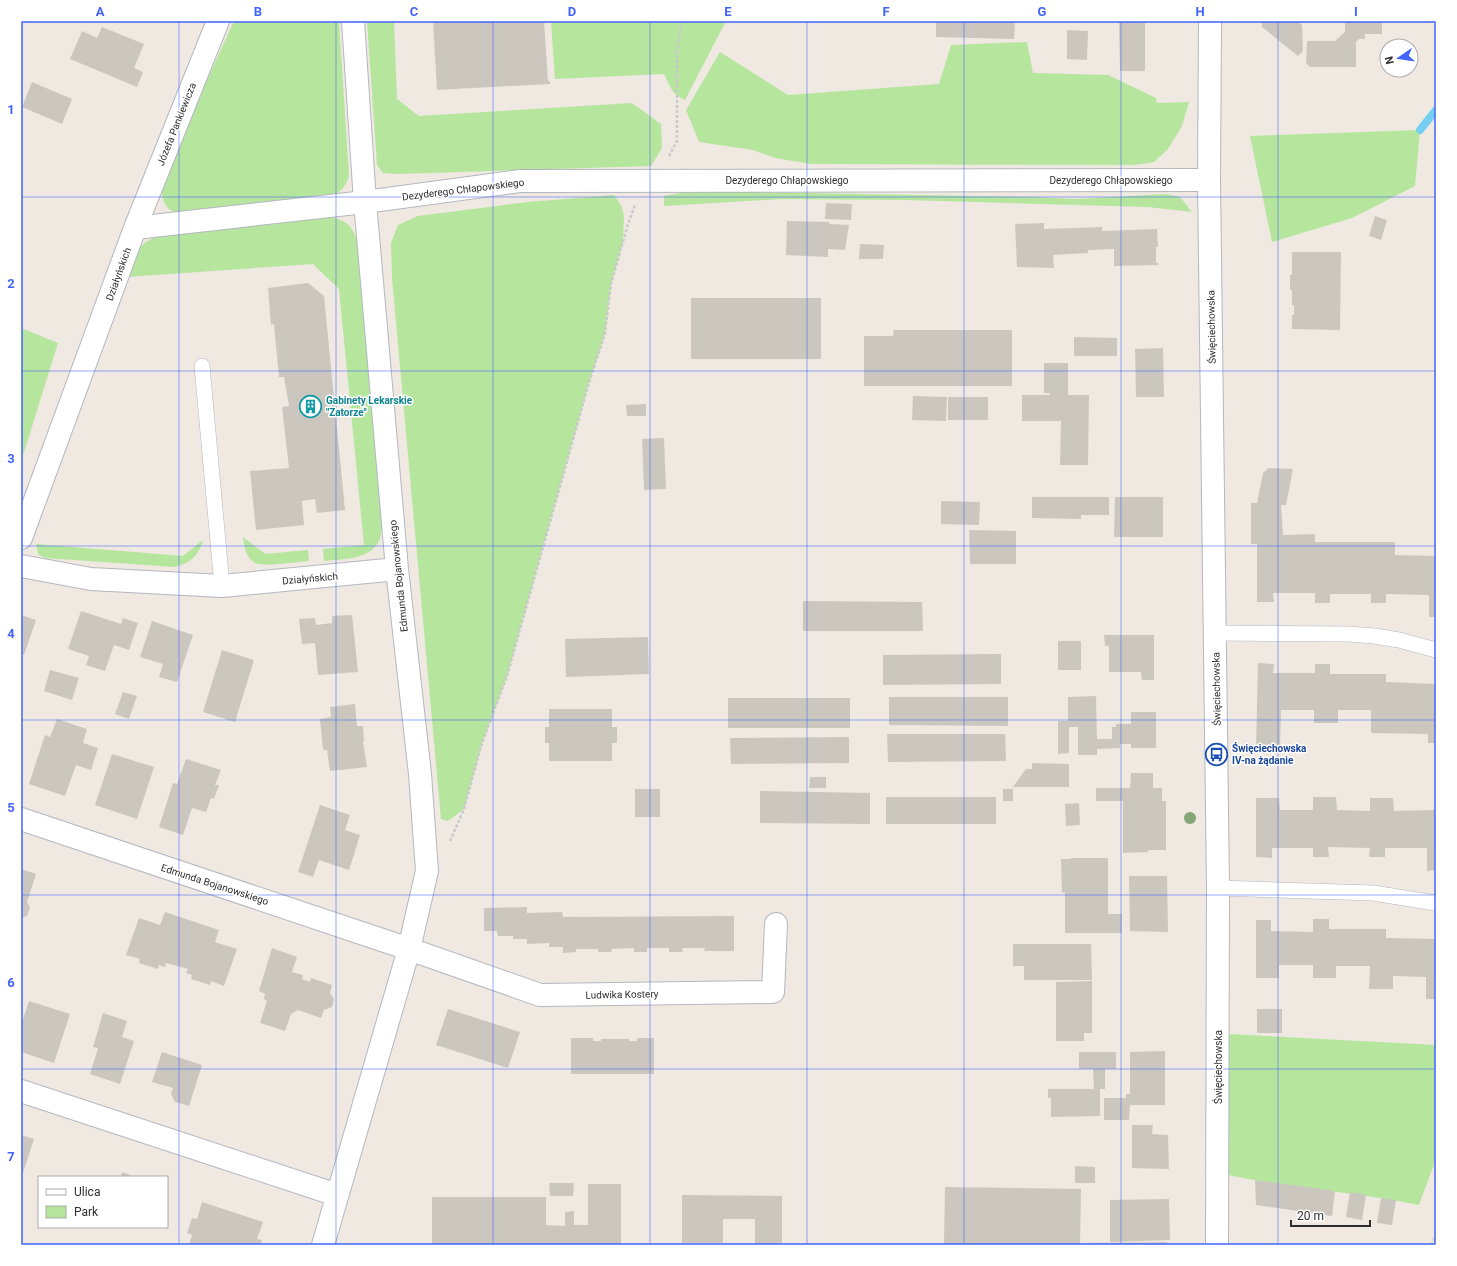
<svg xmlns="http://www.w3.org/2000/svg" width="1457" height="1266" font-family="Roboto,sans-serif">
<style>
.green{fill:#b6e59e}
.lines{fill:none;stroke-linecap:round;stroke-linejoin:round}
.stream{stroke:#75cff0;stroke-width:8}
.building{fill:#cbc7bf}
.service-casing{stroke:#b4b7c1;stroke-width:16}
.minor-casing{stroke:#b4b7c1;stroke-width:24}
.tertiary-casing{stroke:#b4b7c1;stroke-width:24}
.path{stroke:#c9c9c9;stroke-width:2.5;stroke-dasharray:3 2;stroke-linecap:butt}
.service{stroke:#fff;stroke-width:15}
.minor{stroke:#fff;stroke-width:22}
.tertiary{stroke:#fff;stroke-width:22}
.tree{fill:#84a574}
.grid{fill:none;stroke:#4264fb;stroke-width:1;stroke-opacity:0.55}
.labels{text-anchor:middle;stroke-width:3;stroke-linejoin:round;paint-order:stroke}
.street-label{font-size:10px;fill:#2e2e2e;stroke:#fff}
.culture-label{font-size:10px;font-weight:bold;fill:#0d838f;stroke:#fff;text-anchor:start}
.transit-label{font-size:10px;font-weight:bold;fill:#164399;stroke:#fff;text-anchor:start}
.neatline{fill:none;stroke:#4264fb;stroke-width:1.5}
.grid-label{font-size:13px;text-anchor:middle;font-weight:bold;fill:#4264fb}
</style>
<rect width="100%" height="100%" fill="#efe9e1"/>
<path class="green" d="M234,21H339L349,176C344,189 342,192 329,196L174,213C172,211 168,209 167,207C156,193 165,175 170,161Z
M367,21H394L397,99L419,116L632,103L661,124L662,148L651,166L396,174L383,173L377,165Z
M551,21H726L685,100C672,95 670,86 664,74L555,79Z
M1027,42L1033,73L1108,75L1156,98L1157,103L1189,102L1182,126L1168,149L1154,162L1135,165L811,164L775,158L753,150L699,142L686,110L720,52L788,95L939,84L951,45Z
M1420,130L1415,186L1352,218L1272,242L1250,136Z
M690,191L1033,197L1076,199L1166,194L1180,197L1192,212L1148,207L906,200L781,199L664,206V196Z
M614,195L621,205L624,216L623,242L611,284L605,333L588,386L507,676L482,743L464,809L448,821L441,819L392,278L391,243L398,225L418,216L528,202Z
M332,217C348,222 350,224 357,239L382,528C381,532 381,537 379,541C370,560 342,559 324,561L323,549L364,545L339,289L313,264L126,277C137,250 136,244 165,233Z
M21,328L58,343L21,462Z
M243,537L265,554L308,550L309,561C298,562 263,567 255,563C246,558 244,546 243,537Z
M203,540C198,556 192,562 175,567L45,558L38,554L36,544L183,556Z
M1228,1034L1436,1045V1159L1419,1205C1356,1192 1292,1188 1228,1175Z"/>
<g class="lines">
<path class="stream" d="M1420,130L1436,110"/>
</g>
<path class="building" d="M433,21H544L548,81H550V84L437,90Z
M936,21H1015L1014,39L936,37Z
M1119,21H1145V71H1120Z
M1262,21H1298L1302,25L1303,51L1298,56L1262,27Z
M1345,21H1382V34H1365V39H1359L1356,42V67H1310L1306,63L1307,41H1335L1345,32Z
M102,27L144,44L134,68L143,72L137,87L70,59L82,31L97,38Z
M1067,30L1088,31L1087,60L1067,59Z
M32,82L72,99L62,124L22,107Z
M826,203L852,204L851,220L825,219Z
M1375,216L1387,220L1381,240L1369,236Z
M787,221L829,222V224L849,225L845,250L828,249V257L786,255Z
M1044,223V229L1102,227V231L1157,229L1158,247H1156V263H1158V265L1114,266V249L1088,250V253L1053,255L1054,268L1017,267L1015,224Z
M860,244L884,245L883,259H859Z
M1292,252H1341L1340,330L1292,329V315H1294V305H1292V290H1290V275H1292Z
M308,283L324,296L345,510L317,513L315,499L302,501L304,525L256,530L250,471L289,468L282,407L289,406L284,377H279L274,324L271,325L268,288Z
M691,298H821V359H691Z
M894,330H1012V386H864V336H893Z
M1074,337L1117,338V356H1074Z
M1163,348L1164,397H1136L1135,349Z
M1044,363H1068V395H1089L1088,465H1060L1061,421H1022V395H1050V393H1044Z
M913,396L947,397L946,421L912,420Z
M948,397H988V420H948Z
M646,404V416H627L626,405Z
M664,438L666,489L644,490L642,439Z
M1268,468L1293,469L1286,505H1281L1283,535L1315,534V542H1395V555L1436,556V617H1429V595L1386,594V603H1371V594H1330V603H1315V593H1273L1274,602H1257V544H1251V503H1257L1263,473Z
M1032,497H1109V515H1081V519L1032,518Z
M1115,497H1163V537H1114Z
M941,501L980,502L979,525L941,524Z
M969,530L1016,531V564H970Z
M803,601L922,602L923,631H803Z
M81,611L121,624L123,618L138,623L129,650L114,645L105,671L86,665L89,656L68,649Z
M21,615L36,620L24,655L21,654Z
M352,615L358,672L318,675L315,643L302,644L299,619L315,618L316,625L332,623V616Z
M152,621L193,635L177,682L159,677L163,664L140,657Z
M1104,635H1154V680H1142L1141,672H1109V646H1105Z
M648,637L649,674L566,677L565,639Z
M1058,641H1081V670H1058Z
M222,650L254,660L235,722L203,712Z
M1001,654V684L883,685V655Z
M1258,663L1274,664L1273,673H1315V664H1330V674H1386V682L1436,684V743H1428V734L1371,733V710H1338V723H1314V710H1281L1280,750L1256,749Z
M50,670L79,678L72,700L44,691Z
M123,692L137,696L129,719L115,714Z
M1096,696L1097,739H1112V727H1116V724H1131V712H1156V748H1131V744H1120V748L1097,749V755H1078V727H1069V753L1058,754V721H1068V697Z
M889,697H1008V726L889,725Z
M728,698H850V728H728Z
M355,704L357,726H363L364,741L363,742L367,767L330,771L327,750H323L320,719L331,717L330,707Z
M549,709H612V727H617V743H612V761H549V743H545V727H549Z
M57,719L87,729L83,743L98,748L91,770L76,765L65,796L29,784L45,735L50,737Z
M887,734H1005L1006,761L888,762Z
M849,737V763L731,764L730,738Z
M112,754L154,767L137,819L95,805Z
M186,759L221,770L215,785H219L214,799L211,798L206,812L192,808L183,835L159,827L173,783L177,784Z
M1032,763L1069,764V787H1013L1026,769H1032Z
M1131,773H1153V788H1162V801H1166V850H1148V852L1123,853V801H1096V788H1130Z
M810,777H826V788H809Z
M635,789H660V817H635Z
M1003,789H1013V801H1003Z
M760,791L870,793V824L760,823Z
M886,797H996V824H886Z
M1313,797H1336L1337,810L1370,811V798H1393L1394,811L1436,810V870L1427,871V848H1385V857H1369L1370,848L1328,847L1329,857H1313V848H1272V858L1256,857V798H1279L1280,810H1313Z
M1079,803L1080,825L1066,826L1065,804Z
M320,805L350,815L345,830L360,835L349,870L319,860L313,877L298,872Z
M1071,858H1108V914H1122V933H1065V892L1062,893L1061,859H1071Z
M21,869L36,874L27,902L30,907L27,916L21,918Z
M1129,876H1167L1168,932L1130,931Z
M527,907V913L562,912L563,917L734,916V951H704L705,948H682L683,952H669V948H647V952H634V948L611,949L612,952H598V949H576V952L563,953V947H549V943L527,944V939H513V936H498L497,931H484V908Z
M165,912L219,930L215,942L237,949L224,986L211,981L210,985L191,979L192,975L186,973L188,969L166,963L165,967L159,965L158,969L139,963L140,959L126,955L139,918L160,925Z
M1313,919H1329V929H1386V938L1436,939V999H1426V977L1393,976V989H1369L1370,966H1336V978H1313V965H1279V978H1256V920H1271V931L1313,932Z
M1013,944H1091L1092,980H1024V966H1013Z
M272,948L297,957L292,972L303,975L302,979L310,982L311,978L332,985L330,993L334,999L332,1007L324,1010L321,1018L298,1010L291,1014L285,1031L260,1023L267,1001L264,999L265,994L259,991Z
M1092,981V1033H1084V1041H1056V982Z
M29,1001L70,1014L54,1063L21,1052V1025Z
M448,1009L520,1032L508,1068L436,1045Z
M1257,1009H1282V1033H1257Z
M103,1013L127,1021L122,1037L134,1041L120,1084L90,1074L98,1048L93,1047Z
M571,1038H593V1041H601V1039H629V1041H637V1038H654V1074H571Z
M1165,1051V1105H1130L1129,1120H1104V1098H1126V1094H1130V1052Z
M162,1052L202,1065L189,1106L175,1102L171,1094L173,1088L152,1082Z
M1079,1052H1116V1069H1105V1089H1100V1116L1051,1117V1098H1048V1089H1094L1093,1069H1079Z
M1132,1125H1153L1152,1134L1168,1135L1169,1169L1132,1168Z
M21,1135L34,1139L21,1179Z
M1075,1166L1095,1167V1183H1075Z
M122,1172L136,1177H121Z
M1255,1180L1335,1191L1332,1216L1256,1205Z
M549,1183H574L573,1196H550Z
M588,1184H621V1245H432V1197H546V1225L565,1226V1212L574,1211V1225H588Z
M945,1187L1081,1189L1080,1245H944Z
M1350,1192L1366,1195L1362,1220L1346,1217Z
M682,1195L782,1196V1243H777V1245H755V1219H723V1243H682Z
M1381,1198L1396,1200L1392,1225L1377,1223Z
M1169,1199L1170,1240L1110,1242V1200Z
M202,1202L263,1222L257,1239L262,1240L261,1245H189L192,1235L187,1233L192,1218L197,1219Z
M1167,1242V1245H1083V1243Z"/>
<g class="lines">
<defs>
<path id="service" d="M202,366L222,586
M1215,633L1349,634L1374,636L1399,640L1436,650
M1218,888L1373,893L1436,903"/>
<path id="minor" d="M135,228L365,202L520,181L1209,180
M21,538L135,228L218,21
M21,566L91,579L222,586L397,569
M21,819L409,949L540,995L773,992L776,924
M21,1091L337,1195
M323,1245L409,949L427,871L420,774L397,569L365,202L353,21"/>
<path id="tertiary" d="M1210,21L1209,180L1218,888L1217,1245"/>
</defs>
<use href="#service" class="service-casing"/>
<use href="#minor" class="minor-casing"/>
<use href="#tertiary" class="tertiary-casing"/>
<path class="path" d="M669,156L677,141V49L682,21
M450,841L464,809L482,743L507,676L588,386L605,333L611,284L628,224L635,205
M1431,1245L1436,1236"/>
<use href="#service" class="service"/>
<use href="#minor" class="minor"/>
<use href="#tertiary" class="tertiary"/>
</g>
<circle class="tree" cx="1190" cy="818" r="6"/>
<path class="grid" d="M179,21V1245M336,21V1245M493,21V1245M650,21V1245M807,21V1245M964,21V1245M1121,21V1245M1278,21V1245M21,197H1436M21,371H1436M21,546H1436M21,720H1436M21,895H1436M21,1069H1436"/>
<defs>
<symbol id="building-ring" viewBox="-11 -11 22 22"><circle r="9.5" fill="#fff" stroke="#0f9aa8" stroke-width="1.5"/><path d="M-4-6H4V6H1V3H-1V6H-4ZM-2.5-4.3h1.7v1.8h-1.7ZM.8-4.3h1.7v1.8H.8ZM-2.5-1h1.7V.8h-1.7ZM.8-1h1.7V.8H.8Z" fill="#0f9aa8"/></symbol>
<symbol id="bus-ring" viewBox="-11 -11 22 22"><circle r="9.5" fill="#fff" stroke="#1a4fb4" stroke-width="1.5"/><path d="M-5-6H5V4H4V6H2V4H-2V6H-4V4H-5ZM-3.5-4V0h7V-4ZM-3.5 1.2v1.5H-2V1.2ZM2 1.2v1.5H3.5V1.2Z" fill="#1a4fb4"/></symbol>
</defs>
<g fill-rule="evenodd">
<use href="#building-ring" x="298" y="394" width="25" height="25"/>
<use href="#bus-ring" x="1204" y="742" width="25" height="25"/>
</g>
<g class="labels">
<g class="street-label">
<text transform="translate(176 124) rotate(-68)" y="4">Józefa Pankiewicza</text>
<text x="787" y="184">Dezyderego Chłapowskiego</text>
<text x="1111" y="184">Dezyderego Chłapowskiego</text>
<text transform="translate(463 189) rotate(-7)" y="4">Dezyderego Chłapowskiego</text>
<text transform="translate(118 274) rotate(-70)" y="4">Działyńskich</text>
<text transform="translate(1211 327) rotate(-91)" y="4">Święciechowska</text>
<text transform="translate(398 576) rotate(-96)" y="4">Edmunda Bojanowskiego</text>
<text transform="translate(310 578) rotate(-5)" y="4">Działyńskich</text>
<text transform="translate(1216 689) rotate(-91)" y="4">Święciechowska</text>
<text transform="translate(215 884) rotate(18)" y="4">Edmunda Bojanowskiego</text>
<text transform="translate(622 994) rotate(-1)" y="4">Ludwika Kostery</text>
<text transform="translate(1218 1067) rotate(-90)" y="4">Święciechowska</text>
</g>
<g class="culture-label">
<text x="326" y="404">Gabinety Lekarskie<tspan x="326" dy="12">"Zatorze"</tspan></text>
</g>
<g class="transit-label">
<text x="1232" y="752">Święciechowska<tspan x="1232" dy="12">IV-na żądanie</tspan></text>
</g>
</g>
<rect width="1457" height="1266" fill="none" stroke="#ffffff" stroke-width="44"/>
<rect x="38" y="1176" width="130" height="52" fill="#ffffff" stroke="#ababab"/>
<rect x="46" y="1189" width="20" height="6" fill="#ffffff" stroke="#ababab"/>
<text x="74" y="1196" font-size="12" fill="#2e2e2e">Ulica</text>
<rect x="46" y="1206" width="20" height="12" fill="#b6e59e" stroke="#ababab"/>
<text x="74" y="1216" font-size="12" fill="#2e2e2e">Park</text>
<g transform="translate(1399 58) rotate(257)"><circle r="19" fill="#ffffff" stroke="#ababab"/>
<path d="M0-3L7 15L0 10L-7 15Z" fill="#4264fb"/>
<text y="-6" font-size="11" font-weight="bold" text-anchor="middle" fill="#2e2e2e">N</text>
</g>
<path d="M1291 1220v6h79v-6" fill="none" stroke="#2e2e2e" stroke-width="2"/>
<text x="1297" y="1220" font-size="12" fill="#2e2e2e" stroke="#ffffff" stroke-width="3" paint-order="stroke">20 m</text>
<rect x="22" y="22" width="1413" height="1222" class="neatline"/>
<g class="grid-label">
<text x="100" y="16">A</text>
<text x="258" y="16">B</text>
<text x="414" y="16">C</text>
<text x="572" y="16">D</text>
<text x="728" y="16">E</text>
<text x="886" y="16">F</text>
<text x="1042" y="16">G</text>
<text x="1200" y="16">H</text>
<text x="1356" y="16">I</text>
<text x="11" y="114">1</text>
<text x="11" y="288">2</text>
<text x="11" y="463">3</text>
<text x="11" y="638">4</text>
<text x="11" y="812">5</text>
<text x="11" y="987">6</text>
<text x="11" y="1161">7</text>
</g>
</svg>
